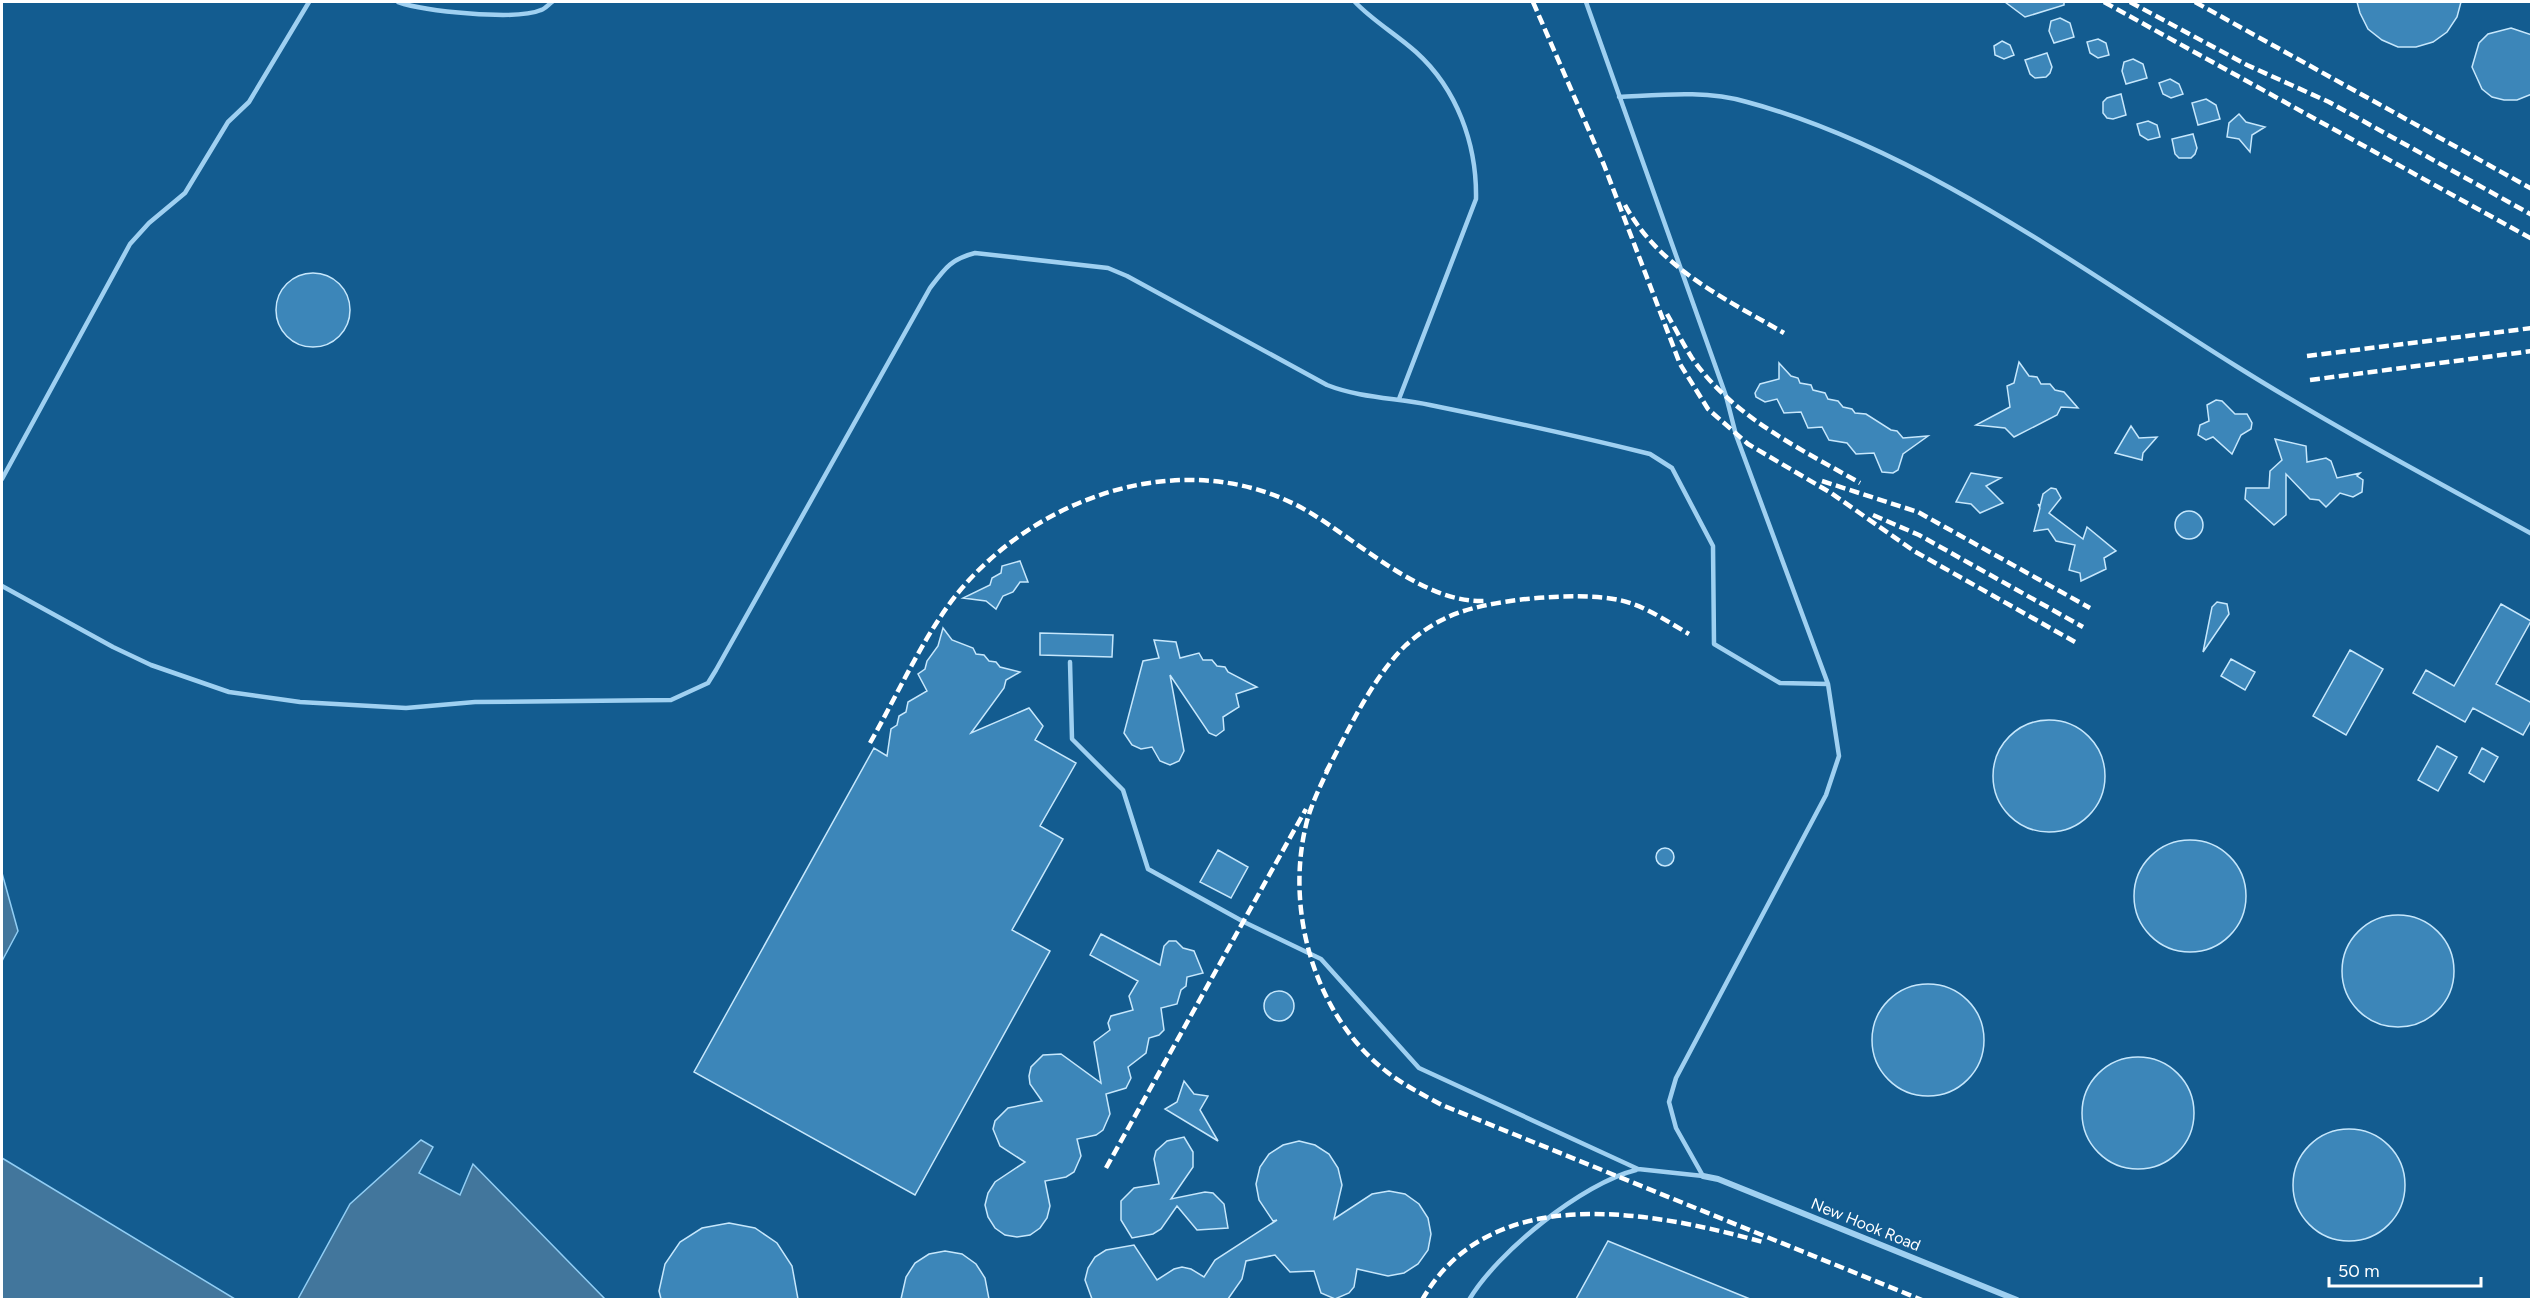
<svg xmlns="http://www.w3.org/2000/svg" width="2533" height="1301" font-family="Figtree,sans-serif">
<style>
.water{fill:#42769c;stroke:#91cef5;stroke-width:1.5}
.building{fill:#3c86b9;stroke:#c6e7fc;stroke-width:1.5}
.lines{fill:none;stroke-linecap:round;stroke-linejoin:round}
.lane{stroke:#9fd0f1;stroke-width:4.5}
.street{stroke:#9fd0f1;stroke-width:6}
.rail{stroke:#fff;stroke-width:4.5;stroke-dasharray:10 4.5;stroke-linecap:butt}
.labels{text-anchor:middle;stroke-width:4.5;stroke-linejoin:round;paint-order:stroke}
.street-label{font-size:16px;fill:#fff;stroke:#135c90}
</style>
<rect width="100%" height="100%" fill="#135c90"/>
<path class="water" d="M2,873L18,931L2,961Z
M421,1140L433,1147L419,1173L460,1195L473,1164L605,1299H298L350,1204Z
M2,1158L235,1299H2Z"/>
<path class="building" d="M2005,2H2064V5L2025,17Z
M2357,2H2461L2457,17L2447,32L2433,42L2416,47H2398L2382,40L2368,29L2360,13Z
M2060,18L2070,23L2074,37L2054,43L2049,31L2051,21Z
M2511,28L2532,35V94L2517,100H2504L2492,97L2482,89L2472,67L2479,43L2488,34Z
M2098,39L2106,43L2109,55L2098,58L2090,53L2087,42Z
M2002,41L2010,45L2014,55L2004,59L1995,55L1994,46Z
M2047,53L2052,67L2050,73L2046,77L2035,78L2030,74L2025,60Z
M2133,59L2143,64L2147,78L2126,84L2122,71L2124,62Z
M2170,79L2179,84L2183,94L2171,98L2163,94L2159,83Z
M2121,94L2126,115L2113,119L2107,118L2103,113V102L2107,98Z
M2206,99L2216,105L2220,119L2198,125L2192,103Z
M2239,114L2246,122L2265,127L2252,135L2250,152L2239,139L2227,137L2229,123Z
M2148,121L2157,125L2160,137L2148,140L2140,135L2137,124Z
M2193,134L2197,148L2195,154L2191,158H2179L2175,154L2172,139Z
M276 310a37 37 0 1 1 74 0a37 37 0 1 1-74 0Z
M2019,362L2029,376L2037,377L2041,384H2050L2055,390L2064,392L2078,408L2061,407L2057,415L2014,437L2005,428L1976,425L2010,407L2007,386L2014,383Z
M1779,363L1791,376L1798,378L1800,383L1811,385L1813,390L1825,393L1828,399L1838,401L1843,407L1852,409L1855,413L1866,414L1891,430L1897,431L1903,438L1928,436L1903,454L1898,470L1893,473L1882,472L1874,453L1856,454L1847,443L1829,440L1822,427L1808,428L1801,412L1784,413L1777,399L1765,402L1756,397L1755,393L1760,384L1779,379Z
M2216,400L2222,401L2235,414H2247L2252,423L2251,429L2241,435L2232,454L2213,437L2206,440L2198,435L2200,425L2209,421L2207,405Z
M2131,426L2139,438L2157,437L2143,453L2142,460L2115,453Z
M2275,439L2306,446L2307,462L2326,458L2331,461L2337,478L2360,473L2357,476L2363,480L2362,492L2353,497L2340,493L2326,507L2319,500L2310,499L2286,474V515L2274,525L2245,499L2246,488H2269L2270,471L2282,460Z
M1971,473L2001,478L1986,486L2003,503L1980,513L1971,504L1956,502Z
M2051,488L2056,489L2061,498L2049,513L2083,539L2087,527L2116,551L2104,558L2106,569L2081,581L2080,573L2069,570L2075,545L2056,541L2048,529L2034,531L2040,508L2038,504L2040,506L2043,494Z
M2175 525a14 14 0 1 1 28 0a14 14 0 1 1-28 0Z
M1020,561L1028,582H1020L1013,592L1003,596L996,609L986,601L963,598L990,585L992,578L1001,573L1002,566Z
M2217,602L2227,604L2229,614L2203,652L2212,607Z
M2501,604L2531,621L2496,684L2532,703V719L2523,735L2473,708L2465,722L2413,693L2426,670L2454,686Z
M943,628L952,640L973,648L976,654L984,655L989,661L996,662L1000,667L1020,672L1006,680L1004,688L971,733L1029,708L1043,726L1035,740L1076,763L1040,826L1063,839L1012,930L1050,951L915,1195L694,1072L874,748L887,756L891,729L897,725L899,716L906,712L908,702L927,691L918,674L925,669L927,661L938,646Z
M1040,633L1113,635L1112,657L1040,655Z
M1154,640L1176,642L1180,658L1199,653L1203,660H1212L1217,666L1225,667L1228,672L1257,687L1236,694L1239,707L1223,717L1224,730L1216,736L1209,733L1170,675L1184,751L1179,761L1170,765L1160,761L1152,747L1141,749L1132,745L1124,733L1143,661L1159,658Z
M2350,650L2383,669L2346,735L2313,716Z
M2231,659L2255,672L2245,690L2221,676Z
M1993 776a56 56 0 1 1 112 0a56 56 0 1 1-112 0Z
M2437,746L2457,757L2438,791L2418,780Z
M2482,748L2498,757L2484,782L2469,773Z
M2134 896a56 56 0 1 1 112 0a56 56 0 1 1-112 0Z
M1656 857a9 9 0 1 1 18 0a9 9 0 1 1-18 0Z
M1218,850L1248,867L1231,898L1200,882Z
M2342 971a56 56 0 1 1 112 0a56 56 0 1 1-112 0Z
M1101,934L1160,965L1164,946L1169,941H1176L1183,948L1194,951L1203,973L1187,977L1186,986L1181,990L1177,1004L1161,1008L1164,1030L1159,1035L1149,1038L1146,1053L1128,1067L1131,1078L1126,1088L1106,1094L1110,1114L1103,1130L1096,1135L1077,1139L1081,1156L1074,1172L1066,1177L1045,1181L1050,1206L1047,1218L1040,1228L1030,1235L1017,1237L1005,1235L995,1228L988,1217L985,1205L988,1193L995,1182L1025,1162L1000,1146L993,1129L995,1121L1008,1108L1042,1101L1030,1084L1029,1076L1031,1067L1043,1055L1061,1054L1101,1083L1094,1042L1110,1030L1108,1023L1111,1016L1133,1010L1129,996L1138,981L1090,955Z
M1872 1040a56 56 0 1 1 112 0a56 56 0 1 1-112 0Z
M1264 1006a15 15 0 1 1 30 0a15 15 0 1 1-30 0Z
M2082 1113a56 56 0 1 1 112 0a56 56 0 1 1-112 0Z
M1184,1081L1194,1094L1208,1096L1200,1110L1218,1141L1165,1109L1177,1102Z
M2293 1185a56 56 0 1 1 112 0a56 56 0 1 1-112 0Z
M1184,1137L1193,1152V1167L1171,1199L1205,1192L1213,1193L1224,1204L1228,1228L1197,1230L1177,1206L1161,1229L1153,1234L1132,1238L1121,1220V1201L1134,1188L1159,1184L1154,1159L1156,1151L1167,1141Z
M1299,1141L1315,1145L1329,1154L1338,1168L1342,1185L1334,1219L1372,1194L1389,1191L1405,1194L1419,1204L1428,1218L1431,1234L1428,1250L1418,1264L1404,1273L1388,1276L1357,1269L1354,1287L1349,1293L1335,1299L1321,1293L1314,1271L1290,1272L1275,1255L1246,1261L1242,1279L1228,1299H1092L1085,1280L1088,1268L1095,1257L1106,1250L1134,1245L1157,1280L1174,1269L1182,1267L1191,1269L1204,1277L1215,1260L1277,1220L1273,1221L1259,1200L1256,1184L1260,1167L1269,1154L1283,1145Z
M729,1223L755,1228L777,1243L792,1266L798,1299H661L659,1291L665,1264L680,1242L702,1228Z
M1608,1241L1750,1299H1576Z
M945,1251L962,1254L976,1264L985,1278L989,1299H901L906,1277L915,1263L929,1254Z"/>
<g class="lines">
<path class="lane" d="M398,2C424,11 516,21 541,10C545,9 549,4 552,2
M1355,2C1373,21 1396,34 1416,52C1457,89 1477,144 1476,199L1399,399
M1586,2L1726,396L1736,435L1828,684L1839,756L1826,795L1676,1078L1669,1102L1676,1128L1703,1176
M1619,97C1661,95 1705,90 1747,102C1919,148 2085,272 2236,366C2332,426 2432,479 2532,534
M2,479L130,244L149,223L185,193L228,122L249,102L309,2
M2,586L113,647L151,665L229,692L300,702L406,708L475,702L671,700L708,683L716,670L930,288C945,268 951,259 975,253L1108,268L1127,276L1327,385C1360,398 1396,398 1430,405C1504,420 1577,436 1650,454L1672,468L1713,546L1714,644L1780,683L1828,684
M1070,662L1072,739L1123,790L1148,869L1244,922L1321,959L1419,1068L1638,1169L1703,1176
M1469,1300C1497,1252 1583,1183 1636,1170"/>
<path class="street" d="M1703,1176L1718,1179L2017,1300"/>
<path class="rail" d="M1533,2L1604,165L1680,364L1708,409L1748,444L1831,493L1914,551L2075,642
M2104,2L2532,239
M2130,2L2247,65L2329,102L2532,215
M2195,2L2532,189
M1625,205C1659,268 1724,298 1784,333
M1667,314C1675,328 1683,344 1692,358C1733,417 1799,448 1860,483
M2307,356L2532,328
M2310,380L2532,351
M1822,481L1918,512L2090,608
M1873,515L1919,535L2083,627
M870,743C898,694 926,630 962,588C1045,491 1194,444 1309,512C1361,543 1423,603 1484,601
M1330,765C1321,785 1311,804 1306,825C1285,912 1315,1016 1387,1072C1404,1085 1423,1095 1442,1105L1922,1300
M1326,772C1349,730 1371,679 1406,645C1417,635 1431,625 1444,619C1481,599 1578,591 1619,600C1644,605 1668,622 1689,634
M1106,1168L1306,809
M1422,1300C1491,1179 1653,1212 1763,1242"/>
</g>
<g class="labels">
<g class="street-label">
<text transform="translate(1866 1224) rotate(22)" y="6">New Hook Road</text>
</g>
</g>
<rect width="2533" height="1301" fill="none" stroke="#ffffff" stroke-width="6"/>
<path d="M2329 1277v9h152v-9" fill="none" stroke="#ffffff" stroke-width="3"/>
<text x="2338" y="1277" font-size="18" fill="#ffffff" stroke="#135c90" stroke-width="4.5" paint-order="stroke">50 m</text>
</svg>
